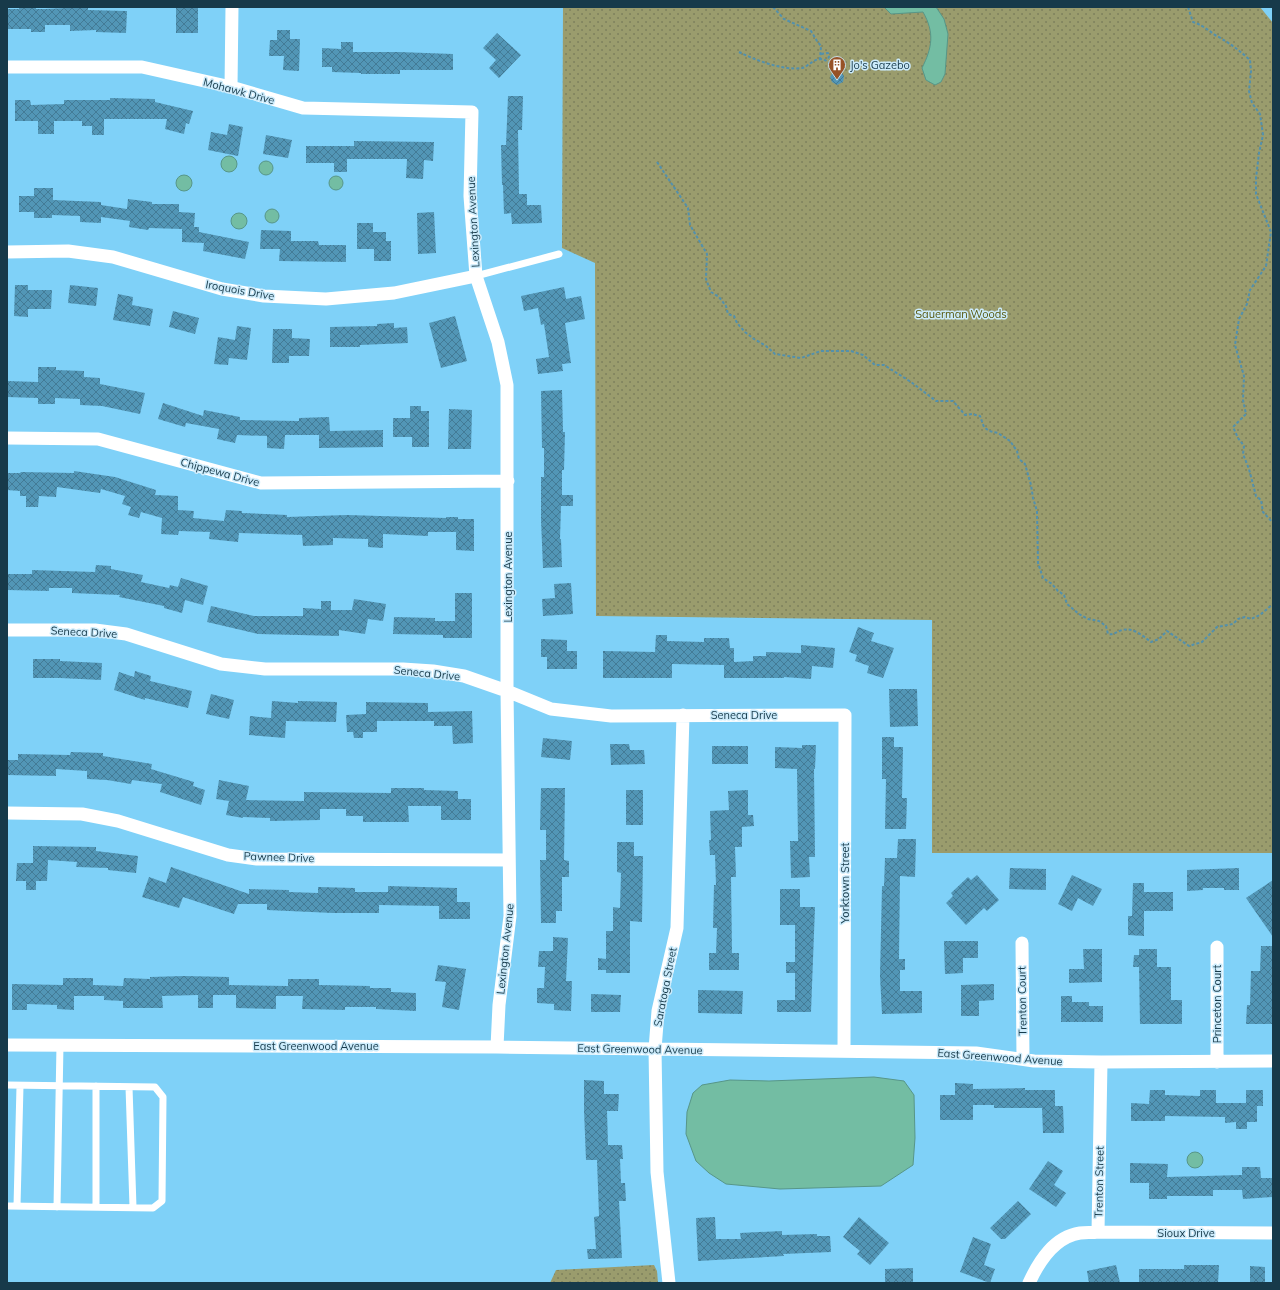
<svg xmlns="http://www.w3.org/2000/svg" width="1280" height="1290" font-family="Mulish,sans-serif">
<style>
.park{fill:url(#park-dots)}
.water{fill:#73bda3;stroke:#579688}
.building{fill:url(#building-cross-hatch)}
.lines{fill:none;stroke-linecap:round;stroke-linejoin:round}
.path{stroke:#5290ad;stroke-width:2;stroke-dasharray:3 2;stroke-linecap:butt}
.lane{stroke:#fff;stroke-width:7}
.street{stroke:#fff;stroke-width:13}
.labels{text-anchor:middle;stroke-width:3;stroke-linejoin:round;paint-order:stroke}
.poi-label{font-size:11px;fill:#173a4a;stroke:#ccebfb;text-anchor:start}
.street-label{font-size:11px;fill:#173a4a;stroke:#ccebfb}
.park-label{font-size:11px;fill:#57570c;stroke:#ccebfb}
</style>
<defs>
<pattern id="park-dots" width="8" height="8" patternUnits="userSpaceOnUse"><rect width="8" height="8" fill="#9a9c6d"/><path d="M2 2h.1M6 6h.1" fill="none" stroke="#7d805c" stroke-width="1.8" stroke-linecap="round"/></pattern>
<pattern id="building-cross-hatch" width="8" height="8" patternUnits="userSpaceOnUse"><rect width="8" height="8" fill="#5296b6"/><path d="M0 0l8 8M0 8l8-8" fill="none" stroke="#437b96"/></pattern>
</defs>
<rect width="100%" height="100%" fill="#7fd1f8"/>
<path class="park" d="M563,7H1260L1273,23V853H932V620L596,616L595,263L562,248Z
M654,1265L657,1271L658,1283H550L556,1270Z"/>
<path class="water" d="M884,7H936L944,19L948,34L945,74L941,82L935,85L926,80L922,68C932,48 935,33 923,12L891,14Z
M221 164a8 8 0 1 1 16 0a8 8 0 1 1-16 0Z
M259 168a7 7 0 1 1 14 0a7 7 0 1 1-14 0Z
M176 183a8 8 0 1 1 16 0a8 8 0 1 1-16 0Z
M329 183a7 7 0 1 1 14 0a7 7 0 1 1-14 0Z
M265 216a7 7 0 1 1 14 0a7 7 0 1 1-14 0Z
M231 221a8 8 0 1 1 16 0a8 8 0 1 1-16 0Z
M874,1077L904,1081L914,1095L915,1138L913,1165L881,1186L780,1189L726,1184L709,1173L696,1161L686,1134L687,1112L693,1093L702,1085L730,1080L769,1081Z
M1187 1160a8 8 0 1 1 16 0a8 8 0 1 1-16 0Z"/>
<path class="building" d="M19,7H36V9H45L88,7V10L127,11L126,33L96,32V30L70,31V25H45V32H31V29H7V9H19Z
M176,7H198V33H176Z
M277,30H290V39H300L299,71L283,70L284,56H269L270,40H277Z
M497,33L521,55L499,78L489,68L496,60L483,48Z
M341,42H353V52H399L453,54V70H400V74H361V73L332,72V67H322V48L341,49Z
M833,72H841L844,76L843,82L837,85L832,82L830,77Z
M508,96H523L522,130H518L519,194H527V205H541L542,223L512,224L511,213L504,214L503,185H502L501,145H506Z
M110,98L155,99V102L193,111L189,124L186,123L184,134L165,129L167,119H104V135H92V126H82V121H54V134H38V121H15V100H30L31,105L64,104V100H110Z
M229,124L243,127L238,156L208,150L211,132L227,135Z
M266,135L292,140L288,158L263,154Z
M354,141L434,142L433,161L424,160L423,179L406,178L407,159H347V172H334V163H306V146H354Z
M34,188H53V200L101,202V205L127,209L128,199L152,202V204H179V212L195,213L194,227H199V232L249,242L245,259L203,251L204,243L182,242V229L149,228L148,230L129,227L130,221L101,217V223L80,222V216L52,215V218H34V212H19V196H34Z
M434,212L436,253L418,254L417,213Z
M357,223H373V232H386V241H391V261H374V249H357Z
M261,230L291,231V241H318L319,245H346V262L279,261L280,249H260Z
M15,285H28V290H52L51,309H28V317L14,316Z
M70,285L98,288L96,306L68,303Z
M564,287L566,299L581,296L585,319L565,323L571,363L562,364L563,371L538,374L536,359L549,357L544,324L541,325L538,308L524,311L521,296Z
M118,294L133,297L132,305L153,309L150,326L113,320Z
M173,311L199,318L195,334L169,327Z
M455,316L467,361L441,368L429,323Z
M394,323V328L407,327L408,343L360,345V347H330V327L377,326V324Z
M237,326L251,328L247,360L229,358L228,365L214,364L218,337L235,340Z
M273,329H292V338L310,339L309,356H289V363H272Z
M38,367H56V370L84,371V377L100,378V384L145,393L140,414L102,406L80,405V399L55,398V404H38V398L7,397V381L38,382Z
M562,390L563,432H565L564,470H562V495H573V506H561L560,539H561L562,567L543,568L541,520V477H544V448H542L541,391Z
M163,403L203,416L204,410L240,417V420L299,421V418L329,417L330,431L383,430V447L319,448V435H285L284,449L267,448V436L237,435L235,443L217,439L219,429L186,423L185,427L158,419Z
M410,406H421V411H429V447H412V437H393V418H410Z
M449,409L472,410L471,449H448Z
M74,471L115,477L156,490L155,495L178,496V510L194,511L193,518L224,521L226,510L242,511V513L287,515V517L347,515L446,518V517H458V519H474V551L456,550V532H428V536L383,534V548L368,547V539L333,538V545L303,546L302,535L239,533L238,542L209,539L210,532L179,531L178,535L161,534L162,518L141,512L139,518L128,515L131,507L122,504L125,496L101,489L100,493L57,487L56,497L39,496L38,507H26V496H20V491L7,490V473H20L21,472L74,473Z
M96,565L111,566V569L143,575L141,582L169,588L170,585L178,587L181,578L208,586L203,605L185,600L182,613L164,608V606L119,597L120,595L72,593V588H49V591L7,590V574H32V570L95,572Z
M571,583L573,614L543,616L542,599L555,598L554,584Z
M455,593H472V638H443V635L393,634L394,617L435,618V621H455Z
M354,599L386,604L383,621L368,619L365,634L339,630V636L258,634L207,622L211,606L254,616H303V608L321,609V601H331V610H352Z
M858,627L874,633L871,641L894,648L883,678L867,673L869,666L855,661L857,655L849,652Z
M656,635H667V641L704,642V638H729L730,648H734V662L753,661V656H766V652L801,653V645L835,648L833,668L812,666L811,679L784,677V678H724V665L672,664V678H603V651L655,652Z
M541,639L567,640V651H577V669H547V657H541Z
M33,659H60V661L102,663L101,680L60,678H33Z
M135,671L151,676L150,681L192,691L188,708L145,698V700L114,690L119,672L134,677Z
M889,689H917L918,726L890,727Z
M211,694L234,700L229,719L206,714Z
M272,701L298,703V701L337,702L336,722L286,721L285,738L249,735L250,716L271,718Z
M366,702L428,703V712L472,711L473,743L453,744L452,726H434V721H377V732H363V738H354L353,732H347L346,715L366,714Z
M882,737H894V747H903L902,798H907L906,829H885L886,779H882Z
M543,738L572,741L570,760L541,757Z
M610,744H629L630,750H644L645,764L611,765Z
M802,745H816L815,769H814L815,857H809L810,877L791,878L790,841H798L797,769L775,768V747L802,748Z
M712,746H748V764H712Z
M71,752L103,753V756L152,764L151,769L194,782L193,786L205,790L201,805L160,792L162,784L132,780L131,784L107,780L87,779V771L56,769V776L7,775V760H18V754L70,755Z
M219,780L249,786L246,800L304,801V792L391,793V788H424V790L458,791V799H471V820H441V806H408L409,822H363V816H346V809H320V820L270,821V818L243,817V818L226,815L229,801L216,799Z
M541,788H565L564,860L569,861V877H562V911H556V923H541L540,860H546V830H540Z
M626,790H643V825H626Z
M748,790V815H753L754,826L742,827V847H735L736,877H731L732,953H739V970H709V953H716L717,928H713L714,885H716L715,855H710L709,840H711L710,811L729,810L728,791Z
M898,839H916L915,877L900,876L899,959H905V970H900V991H922V1013L882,1014L880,976L882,886H884L885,858H897Z
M617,842H634V856H643L642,922L630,921V973H606V970H598V958L606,959V931H613V907L620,908L621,873L617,872Z
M33,846L96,847V851L138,856L136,873L108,870V868L76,867L77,862L48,860L47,881H36V890H26V881H16L17,863H33Z
M171,867L249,894V889L289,890V892L318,893V887L355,888V892H388V886L457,888V902H470V919H439V906L379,905V913H333L267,910V904H238L234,914L183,897L179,908L142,897L149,877L166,883Z
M1010,868L1046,869V890L1009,889Z
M1239,868V890H1224V888H1203V890L1187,891V870Z
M977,875L999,900L987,911L984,908L966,925L946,903L953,896L951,893L968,877L971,880Z
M1072,875L1102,889L1093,906L1078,898L1072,911L1058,904Z
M1273,880V937L1246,898Z
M1133,883H1144V892H1173V911H1144V936L1128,935V916H1132Z
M780,889H800V907H815L811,1012H777V1000H795V973H786V962H795V925H780Z
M553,937L568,938L566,981H572L571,1011L554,1010V1004L537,1003V988H544L545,967H538L539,951H553Z
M944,941H978V958H963V973L945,974Z
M1261,946H1273V1024H1246L1247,1005H1250L1251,971H1260Z
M1083,949H1102V982L1069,983V969H1084Z
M1139,949H1157V967H1171V1000H1182V1024H1140L1139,967H1133L1134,955H1139Z
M438,965L466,969L459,1010L442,1007L446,982L435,981Z
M184,976L229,977V985L288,986V979H319V985L370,986V988H391V992L416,993V1011L376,1009V1007H345V1010L302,1009L303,996H276V1009L236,1008V995H213V1008H198V995L162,996L163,1008H123V1001L104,1000V996H74V1010L57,1009V1005L27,1004V1010H12V984L63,985V978H93V985L123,986L124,978L150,979V977Z
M994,984V1000L979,1001V1016H961V985Z
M698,990L743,991L742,1014L698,1013Z
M591,994L621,995L620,1012H591Z
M1061,996H1072V1002H1089V1006H1103V1022H1061Z
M584,1080L604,1081V1094H619L618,1111H607L608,1145H622L623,1159H620L621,1183H625L626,1201H619L622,1258L588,1259L587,1249H596L594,1217L599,1216L597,1160H586L584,1110Z
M955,1083L973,1084V1089L1025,1088V1090H1055V1106H1063L1064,1133H1043L1042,1108H994V1105H973V1120H940V1095H955Z
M1150,1090H1165V1095L1200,1096V1090H1216V1103H1246V1090H1263V1106H1257V1122H1247V1129H1236V1122L1225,1123V1117L1165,1116V1121H1131V1103L1149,1104Z
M1048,1161L1063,1171L1054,1185L1066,1193L1056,1207L1029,1189Z
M1130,1163L1168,1164L1167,1177L1242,1175V1167H1260L1261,1178H1273V1197L1243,1199L1242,1190H1213V1196H1167V1199H1149V1183H1130Z
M1018,1201L1031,1214L1005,1239H1001L990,1228Z
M715,1217L716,1239H741L740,1233L782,1231V1235L817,1234V1236H830L831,1252L783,1254L784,1256L698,1261L696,1218Z
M859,1217L889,1243L870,1265L857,1254L860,1251L843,1237Z
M973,1237L991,1244L984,1265L995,1269L990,1283L960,1272Z
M1116,1265L1120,1283H1089L1087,1271Z
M1184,1265H1219L1218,1283H1139V1269H1184Z
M1250,1266L1265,1267V1283H1250Z
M913,1268V1283H885V1269Z"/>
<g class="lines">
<path class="path" d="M773,7L784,19L811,31L817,41L821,46L820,59
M1188,7L1193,22C1202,25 1208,30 1215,35C1228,42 1239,50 1250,60L1251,71L1249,91L1252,103L1260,114L1263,135L1259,153L1256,178V194L1271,232L1266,266L1250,290L1247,304L1239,319L1235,345L1244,376L1243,400L1246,414L1233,427L1238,438L1244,446L1243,454L1249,469L1256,496L1261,500L1263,512L1273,523
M739,52C755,60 784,71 802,68C809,66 813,59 821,59C828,60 831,65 835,70
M821,54L828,53L829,57L827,60
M657,162L688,208L690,225L707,254L706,279L711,292L719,297L726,306L728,314L734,316L737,323L745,332L754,339L766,346L775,354L801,358L821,351H851L863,355L875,365H884L911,382L936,401H953L965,415L972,414L980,416L984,427L989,431L998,433L1010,441L1017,451L1019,459L1025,464L1031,485L1033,498L1037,511L1038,563L1043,578L1052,584L1058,591L1064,595L1067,604L1079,614L1088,619L1099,621L1106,626L1108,634C1114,635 1116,632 1122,630C1133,627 1143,636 1151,642L1159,639L1167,631L1189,646L1202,642L1217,627L1233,624L1238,619L1245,617L1251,619L1260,615L1273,604
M1273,559V564"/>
<path class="lane" d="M476,276L559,254
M7,1085L155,1087L163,1097L162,1201L153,1208L7,1206
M129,1087L133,1207
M17,1206L20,1086
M57,1207L60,1045
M96,1207V1086"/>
<path class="street" d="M7,67H142L231,87L303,108L472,112L470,196L476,276L498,342L507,385V691L510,916L499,1005L497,1047
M231,87L232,7
M7,252L68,251L113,257L222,289L264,296L326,299L394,293L476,276
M7,438L98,439L261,483L508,481
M7,630H95L126,634L221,664L265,669H403L433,671L464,676L507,691L551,709L611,716L845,715L844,1051
M7,813L82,814L118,821L228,855L257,859L509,860
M1022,943L1023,1059
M7,1045L497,1047L976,1053L1034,1061L1101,1062L1273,1061
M1217,1062V947
M1098,1232L1101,1062
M669,1283L657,1172L655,1049L658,1011L677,928L683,715
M1029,1283C1039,1261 1054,1237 1080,1233C1086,1232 1092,1233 1098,1232L1273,1233"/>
</g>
<defs>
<symbol id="building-pin" viewBox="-11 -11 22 30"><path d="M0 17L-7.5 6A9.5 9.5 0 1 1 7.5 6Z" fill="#975227" stroke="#ccebfb"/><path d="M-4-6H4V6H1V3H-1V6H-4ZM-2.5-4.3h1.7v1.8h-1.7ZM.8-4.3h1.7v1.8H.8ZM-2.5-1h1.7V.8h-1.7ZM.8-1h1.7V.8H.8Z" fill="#fff"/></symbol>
</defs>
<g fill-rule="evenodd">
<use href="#building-pin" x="827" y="55" width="20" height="27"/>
</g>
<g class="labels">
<g class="poi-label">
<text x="850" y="69">Jo's Gazebo</text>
</g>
<g class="street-label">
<text transform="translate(239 91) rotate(15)" y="4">Mohawk Drive</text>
<text transform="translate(473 222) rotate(-93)" y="4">Lexington Avenue</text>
<text transform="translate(240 290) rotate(10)" y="4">Iroquois Drive</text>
<text transform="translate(220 472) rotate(15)" y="4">Chippewa Drive</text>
<text transform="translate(508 577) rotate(-90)" y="4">Lexington Avenue</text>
<text transform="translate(84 632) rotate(3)" y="4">Seneca Drive</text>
<text transform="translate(427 673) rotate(6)" y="4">Seneca Drive</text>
<text x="744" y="719">Seneca Drive</text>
<text transform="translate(279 857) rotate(2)" y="4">Pawnee Drive</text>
<text transform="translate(845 883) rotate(-90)" y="4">Yorktown Street</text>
<text transform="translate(505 949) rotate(-84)" y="4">Lexington Avenue</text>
<text transform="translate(665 987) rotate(-79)" y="4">Saratoga Street</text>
<text transform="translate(1022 1001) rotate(-91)" y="4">Trenton Court</text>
<text transform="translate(1217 1004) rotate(-90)" y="4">Princeton Court</text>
<text x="316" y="1050">East Greenwood Avenue</text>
<text transform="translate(640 1049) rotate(1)" y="4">East Greenwood Avenue</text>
<text transform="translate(1000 1057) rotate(4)" y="4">East Greenwood Avenue</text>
<text transform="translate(1099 1182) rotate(-89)" y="4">Trenton Street</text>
<text x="1186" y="1237">Sioux Drive</text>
</g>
<g class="park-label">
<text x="961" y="318">Sauerman Woods</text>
</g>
</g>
<rect width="1280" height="1290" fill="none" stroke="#173a4a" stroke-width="16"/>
</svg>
